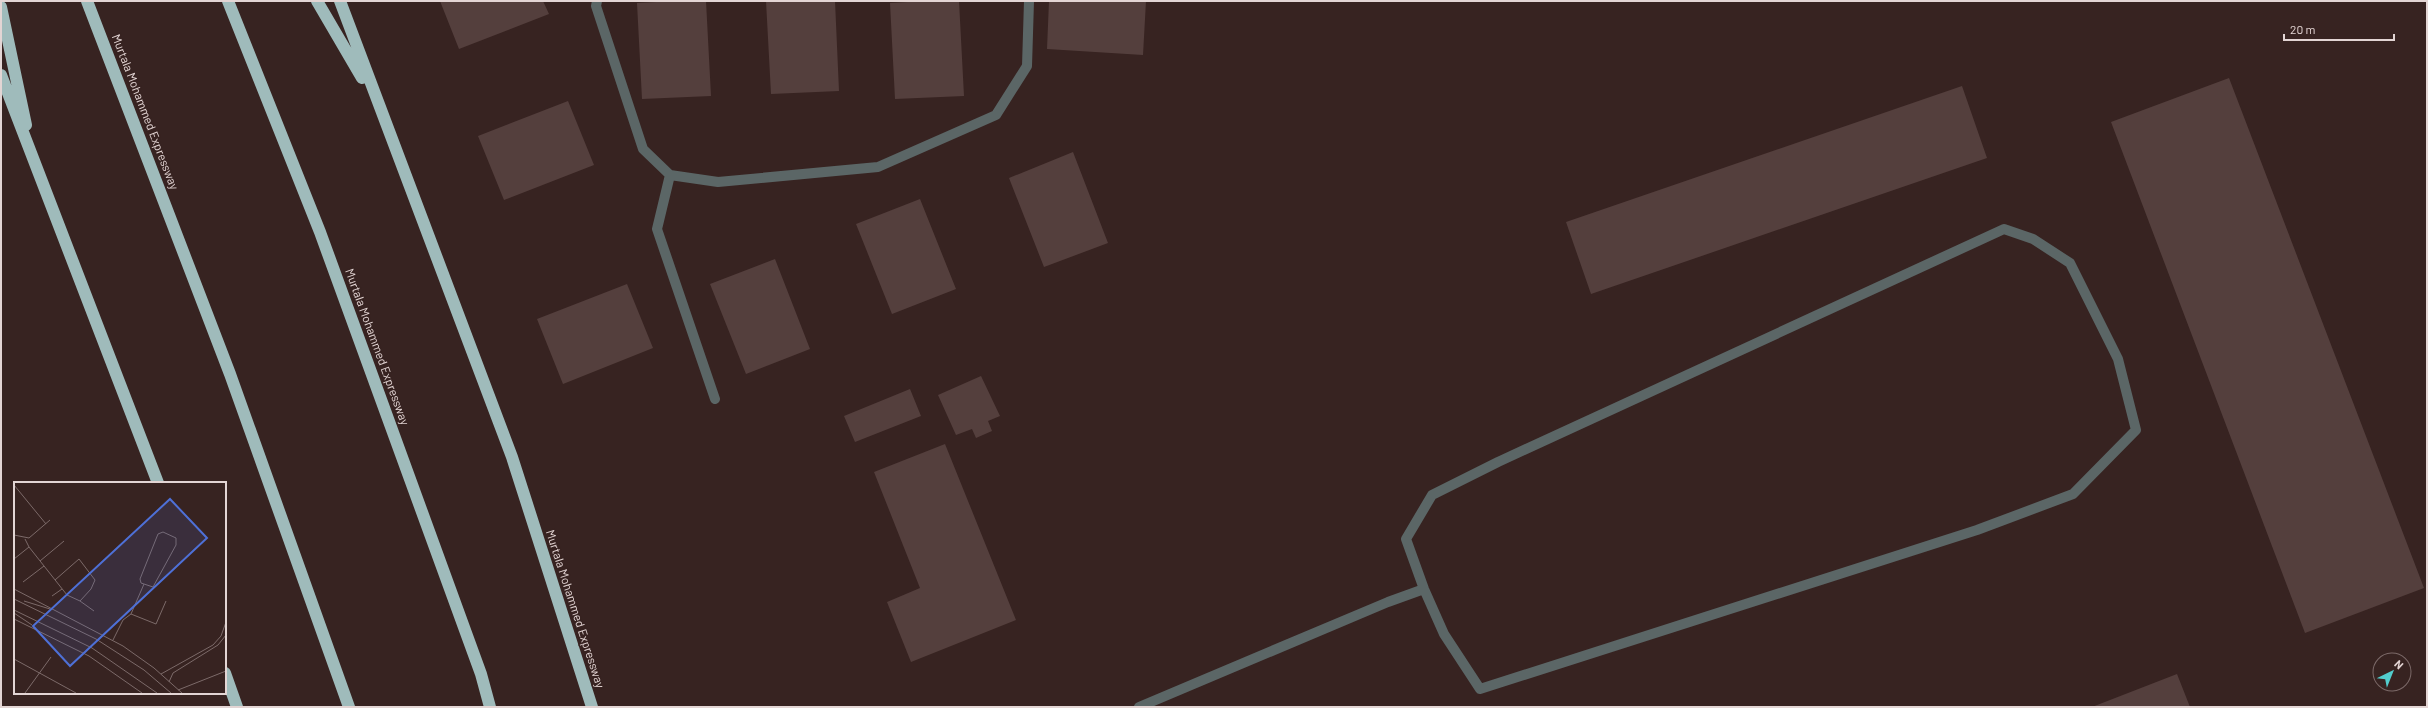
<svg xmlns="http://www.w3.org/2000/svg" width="2428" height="708" font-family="Barlow,sans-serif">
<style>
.building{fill:#543f3d}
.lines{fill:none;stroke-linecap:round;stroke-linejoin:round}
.minor{stroke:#5b6666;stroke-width:10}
.highway{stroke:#9fbbbb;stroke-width:12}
.labels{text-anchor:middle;stroke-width:3;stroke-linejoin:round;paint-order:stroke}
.street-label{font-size:12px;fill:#e3d5d4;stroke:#372321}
.inset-road{fill:none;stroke:#7c6a69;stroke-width:1}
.view{fill:#4e70d7;fill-opacity:0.15;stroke:#4e70d7;stroke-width:2}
.inset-edge{fill:none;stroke:#e3d5d4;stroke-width:2}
</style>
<rect width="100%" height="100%" fill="#372321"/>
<path class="building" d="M440,1H543L549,14L459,49Z
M675,1H706L711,96L642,99L637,3Z
M766,1H835L839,91L771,94Z
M925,1H959L964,96L895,99L890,3Z
M1049,1H1146L1143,55L1047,49Z
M2229,78L2424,588L2305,633L2111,122Z
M1962,86L1987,158L1591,294L1566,222Z
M568,101L594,165L504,200L478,136Z
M1073,152L1108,243L1044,267L1009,178Z
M920,199L956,289L892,314L856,224Z
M775,259L810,349L746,374L710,284Z
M627,284L653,348L563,384L537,319Z
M981,376L1000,416L988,421L992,431L976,438L972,429L956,435L938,395Z
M910,389L921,416L855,442L844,416Z
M945,444L1016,620L911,662L887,602L920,588L874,472Z
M2177,674L2190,707H2092Z"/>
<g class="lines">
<path class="minor" d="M597,1L596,6L643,149L670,175L718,182L878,167L996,115L1027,66L1029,1
M670,175L657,229L715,399
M2004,229L2033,239L2070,263L2118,359L2136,430L2073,494L1977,530L1480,689L1444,634L1424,589L1406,539L1432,495L1498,462Z
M1139,707L1388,602L1424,589"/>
<path class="highway" d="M87,1L230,374L349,707
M228,1L320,232L481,674L490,707
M317,1L362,78
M340,1L512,457L592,707
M1,7L26,125
M1,75L158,483
M225,673L237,707"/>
</g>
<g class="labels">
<g class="street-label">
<text transform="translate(145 112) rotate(69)" y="4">Murtala Mohammed Expressway</text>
<text transform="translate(377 347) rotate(70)" y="4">Murtala Mohammed Expressway</text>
<text transform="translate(575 609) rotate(72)" y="4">Murtala Mohammed Expressway</text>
</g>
</g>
<g transform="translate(14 482)">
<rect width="212" height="212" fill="#372321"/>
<path class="inset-road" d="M0,3L32,42M149,50L162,56V63L139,105L127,101L126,97L144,52ZM0,53L15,56L36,38M11,57L15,65L53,113L66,119L77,107L81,98L65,77L41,98M0,77L15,65M26,79L50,59M9,100L30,84M0,107L109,164L140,186L168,211M38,114L48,107M0,117L82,157L130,188L157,211M10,119L36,127M66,119L80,129M0,128L78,166L143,211M0,131L18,143M117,132L142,142L152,119M0,137L75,174L128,211M99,158L109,138L117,132L130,102M0,177L62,211M147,192L199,163L207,154L212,140M155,200L159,191L204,163L212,153M164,208L212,189M11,211L37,175"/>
<path class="view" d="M156,17L193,56L56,184L19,144Z"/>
<rect width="212" height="212" class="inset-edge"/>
</g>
<rect width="2428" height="708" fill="none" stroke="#e3d5d4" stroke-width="4"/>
<g transform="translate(2392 672) rotate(43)"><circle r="19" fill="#372321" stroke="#7c6a69"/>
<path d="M0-3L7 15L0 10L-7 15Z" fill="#52cdcd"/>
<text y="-6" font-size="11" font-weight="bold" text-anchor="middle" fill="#e3d5d4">N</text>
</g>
<path d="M2284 34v6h110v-6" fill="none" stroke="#e3d5d4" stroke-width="2"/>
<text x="2290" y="34" font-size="12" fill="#e3d5d4" stroke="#372321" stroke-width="3" paint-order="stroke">20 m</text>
</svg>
